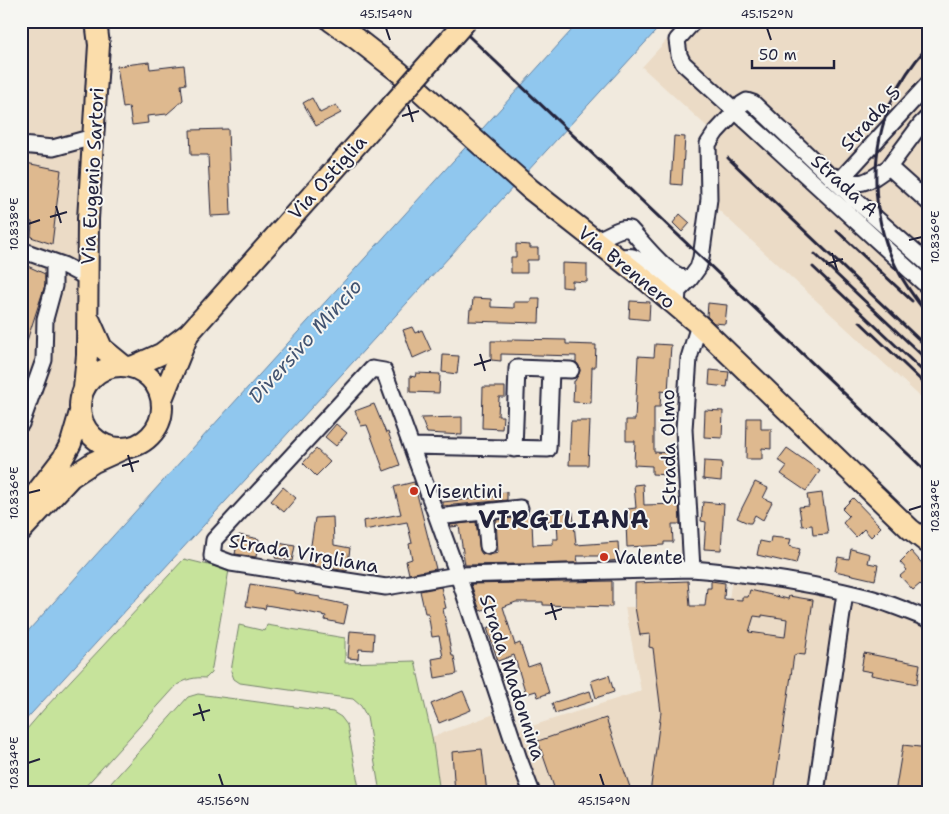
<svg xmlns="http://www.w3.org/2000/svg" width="949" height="814" font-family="'Shantell Sans',sans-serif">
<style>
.built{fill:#ebdbc6}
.green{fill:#c6e39b;stroke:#74826b}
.water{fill:#90c7ee;stroke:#6485a6}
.building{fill:#deb98f;stroke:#22223b;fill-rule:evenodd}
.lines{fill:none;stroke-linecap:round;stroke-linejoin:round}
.minor-casing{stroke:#22223b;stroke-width:19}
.major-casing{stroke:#22223b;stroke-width:24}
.minor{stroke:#f6f6f2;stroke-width:15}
.major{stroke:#fbddab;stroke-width:20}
.rail{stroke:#22223b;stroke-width:3}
.major-bridge-casing{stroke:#22223b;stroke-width:24;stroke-linecap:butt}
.major-bridge{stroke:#fbddab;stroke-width:20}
.ticks{fill:none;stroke:#22223b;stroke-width:2}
.poi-dot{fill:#c8321e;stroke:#f6f6f2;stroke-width:2}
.labels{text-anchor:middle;stroke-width:4;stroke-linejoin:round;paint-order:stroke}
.street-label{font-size:19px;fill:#22223b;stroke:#f6f6f2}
.poi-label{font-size:19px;fill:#22223b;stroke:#f6f6f2;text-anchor:start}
.water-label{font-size:20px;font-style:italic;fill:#435471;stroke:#f6f6f2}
.district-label{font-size:24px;font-weight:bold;letter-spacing:1px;fill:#22223b;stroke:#f6f6f2}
.neatline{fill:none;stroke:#22223b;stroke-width:2}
.ticks-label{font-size:12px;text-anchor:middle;fill:#22223b}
</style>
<rect width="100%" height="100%" fill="#f1eade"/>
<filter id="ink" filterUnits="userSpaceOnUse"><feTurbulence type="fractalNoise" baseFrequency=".02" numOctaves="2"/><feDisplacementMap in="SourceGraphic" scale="10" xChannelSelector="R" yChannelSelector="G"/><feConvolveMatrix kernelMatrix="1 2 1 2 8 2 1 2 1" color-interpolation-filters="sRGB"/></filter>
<g filter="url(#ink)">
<path class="built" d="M21,21H86L92,45L76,391L74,413L54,460L21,499Z
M684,21H928V404L713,205L714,133L642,67Z
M732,578L849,598L928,624V793H440L432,737L508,709L516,731L641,691L625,607L728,606Z"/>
<path class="green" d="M184,559L229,570L211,673L206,678C194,677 187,679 177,685L83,789L82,793H21V736L45,708Z
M239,625L265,631L267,625L345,638V663L415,661L432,737L440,793H380L367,717L361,706L353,699L240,683L234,679L231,671Z
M198,694L333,712L341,717L347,725L360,793H102L188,697Z"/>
<path class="water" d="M580,21H665L21,725V639L94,557Z"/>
<path class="building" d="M149,62L150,69L184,65L186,84L181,85L183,100L167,114L147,116L148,123L132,125L129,107L123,108L117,66Z
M312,98L320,113L336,105L341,113L316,126L303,103Z
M228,129L231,215L211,216L208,155H191L190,130Z
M674,136L685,137L682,185L671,184Z
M21,162L61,170L52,244L31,237L32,222L21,220Z
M680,214L690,223L682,232L673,223Z
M516,244L530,245V248H538V260H527V273H511V257H516Z
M21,263L45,274V285L23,353H21Z
M562,263L587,264V282L572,281V288L562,287Z
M473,298L491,299V307L514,308V302H531V298H540L539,323L469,321L470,309H472Z
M630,301L650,302L649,320L629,318Z
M708,303L727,305L725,324L714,323L707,316Z
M412,327L415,333L422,330L431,350L413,358L403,330Z
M512,339L566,340V344L596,345L595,367H592L591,403L573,402L574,381H575L580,371L579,366L576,362V356L501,354V361L491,360V341H512Z
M655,344L671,345L668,392L661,391L660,407H654V452L670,453L668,475L652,474V466L634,465L635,441H626V420H635L638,356L654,357Z
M443,355L459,356L457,374L442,372Z
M710,370L729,372L727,387L709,385Z
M416,373L440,374L439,393L410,392V376L415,377Z
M483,387H505V397H499L498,416H503L502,429L482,428Z
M374,404L386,433L388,432L400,465L384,471L367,425L361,426L355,411Z
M705,410L723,411L722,438L704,437Z
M462,417V435L427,433L421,418Z
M747,418H761V429H771V449L762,448V459H746Z
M571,421H590L588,465H569Z
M336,424L347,433L336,446L325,437Z
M787,448L820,471L806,491L781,474L787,466L778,460Z
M316,449L330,462L316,476L303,463Z
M704,461L722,462L721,481L703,479Z
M414,482L436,569L409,574L406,561L412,559L409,544L412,543L407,522L364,530L363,521L401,514L394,487Z
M755,482L768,488L763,498L772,502L763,520L755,515L751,523H748L737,518Z
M643,484L644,505L679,504L680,524H672L673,542H664V545L627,547L626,523H629L628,509L636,508L634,485Z
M283,487L296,498L284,512L271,501Z
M507,492V500L443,506V502L497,496L496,493Z
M822,493L828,534L813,535L812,525L802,526L799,507L809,506L807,495Z
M853,498L881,527L871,537L864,529L856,537L843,523L849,516L842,509Z
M703,502L724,504L721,550L704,549L706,522L701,521Z
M573,512L576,545L618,542L619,560L601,562V556H577L578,563L465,565L459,526L451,527L450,525L476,522L480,551L482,554L489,555L498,553L496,520L521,517L527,514ZM557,521L558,539H553V544L533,545L532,522Z
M333,517L334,545L350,548L347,571L308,565L315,518Z
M239,535L259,539L256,557L235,554Z
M771,537L791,539L789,546L800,549L796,564L757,555L760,541L770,543Z
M278,543L295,546L292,561L275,558Z
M851,549L870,554L868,563L878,565L875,580L835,571L838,557L849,559Z
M911,551L928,570V592L920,584L913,590L900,576L907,570L900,562Z
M612,581V607L543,605V602H516L503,607L515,645L520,643L528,667L540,663L549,693L538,697L536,691L526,694L514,655L498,661L487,628L498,624L493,606L480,611L471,584Z
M688,581L690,606H705L707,588H711V581L725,583L724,599L742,600V597H748L750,590L788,599L789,596L813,600L805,655L796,654V655H794L774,793H650L661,712L653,648L649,647L650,634L640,635L635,607V583ZM762,615L787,619L785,637L749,632L754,616L762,617Z
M250,584L295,591V593L320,597V599L348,605L344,624L325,620L326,616L302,611L266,605L265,609L246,606Z
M441,587L446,608L443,609L452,656H454L457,674L435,678L432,659L443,657L439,636L432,637L428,613H425L420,591Z
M350,631L374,633L373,650L359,649L358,659L348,658Z
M864,653L920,664L917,684L871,675L872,672L861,670Z
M609,675L614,692L596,698L591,681Z
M463,691L471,710L439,723L431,704Z
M590,691L593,701L555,713L552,703Z
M606,718L632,793H556L538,741Z
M903,745L928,748V793H895Z
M482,749L487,793H455L452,752Z"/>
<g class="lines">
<defs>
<path id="minor" d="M694,21L677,40L679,55L683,63L928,287
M21,145L53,148L93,137
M889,167L921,124L928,117
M834,176C861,188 867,183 889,167L928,202
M841,179L928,84
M594,239C607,239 617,226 630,229C644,244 669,278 690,279
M21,250L63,265L86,277
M616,257C622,258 628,255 633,257C636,258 640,261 643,263C656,273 669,286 686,280
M677,306L678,291L690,279L698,268L701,258L709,199L708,144L716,132L742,104L747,101L753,103L853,198L928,264
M21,424L44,360L45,319L54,286V262
M412,446L548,449L551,369
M514,449L517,368L571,370
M485,512L488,546
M437,517L520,508
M692,569L684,429L689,358L699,325
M532,793L519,759L458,575L384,371L372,369L214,540L212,556L231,563L386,587L458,575L692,569C751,574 812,583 870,598C889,603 909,612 928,619
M816,793L845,593"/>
<path id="major" d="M331,21L358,40L399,72L530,189L647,281L699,325L910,529L928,543
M90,321L102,348L124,366
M80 407a41 41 0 1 1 82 0a41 41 0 1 1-82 0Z
M132,367L161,354L189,333L394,103
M84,388L87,355L88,219L99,45L96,21
M162,399L188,335
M23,510L63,458L71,443L80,412
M21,531L71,477L94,462L123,449"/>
</defs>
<use href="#minor" class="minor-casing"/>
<use href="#major" class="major-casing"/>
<use href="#minor" class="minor"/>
<use href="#major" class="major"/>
<path class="rail" d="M453,21L928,473
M928,46C914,62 901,80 892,100C869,151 871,217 896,267C905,285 916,300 928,315
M728,158L928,348
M837,231L912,301
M815,254L928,361
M813,267L928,376
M860,322L928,387"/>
<defs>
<path id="major-bridge" d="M394,103L466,21"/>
</defs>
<use href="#major-bridge" class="major-bridge-casing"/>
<use href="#major-bridge" class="major-bridge"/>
</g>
</g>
<path class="ticks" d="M386,28L390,40M767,28L771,40M408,105L413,122M402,116L419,111M56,206L61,223M50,217L67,212M28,224L40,220M909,240L922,237M832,253L837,270M826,264L843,259M480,354L485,371M474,365L491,360M128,455L133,472M122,466L139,461M28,493L40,490M909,510L922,506M551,603L556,620M545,614L562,609M199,704L204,721M193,715L210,710M28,763L40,759M219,774L223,786M600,774L604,786"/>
<g class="poi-dot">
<circle cx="414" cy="491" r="5"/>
<circle cx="604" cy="557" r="5"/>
</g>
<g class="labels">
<g class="street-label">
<text transform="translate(870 118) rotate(-48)" y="7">Strada 5</text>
<text transform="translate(92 176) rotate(-87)" y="7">Via Eugenio Sartori</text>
<text transform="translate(327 177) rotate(-48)" y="7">Via Ostiglia</text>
<text transform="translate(845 185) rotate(42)" y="7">Strada A</text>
<text transform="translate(627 267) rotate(39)" y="7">Via Brennero</text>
<text transform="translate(668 447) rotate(-91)" y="7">Strada Olmo</text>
<text transform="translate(304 553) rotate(10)" y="7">Strada Virgliana</text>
<text transform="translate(513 677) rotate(72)" y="7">Strada Madonnina</text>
</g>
<g class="poi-label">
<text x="424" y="498">Visentini</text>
<text x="614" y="564">Valente</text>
</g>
<g class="water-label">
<text transform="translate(305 341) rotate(-48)" y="7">Diversivo Mincio</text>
</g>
<g class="district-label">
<text x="564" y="528">VIRGILIANA</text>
</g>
</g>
<rect width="949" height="814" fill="none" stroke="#f6f6f2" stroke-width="55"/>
<path d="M752 60v8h82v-8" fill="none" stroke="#22223b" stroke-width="2.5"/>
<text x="759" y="60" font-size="15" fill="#22223b" stroke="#f6f6f2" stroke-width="4" paint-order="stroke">50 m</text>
<rect x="28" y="28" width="894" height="758" class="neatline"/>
<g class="ticks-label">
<text x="386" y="18">45.154°N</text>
<text x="767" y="18">45.152°N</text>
<text transform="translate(14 224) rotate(-90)" y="4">10.838°E</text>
<text transform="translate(935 237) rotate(-90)" y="4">10.836°E</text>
<text transform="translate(14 493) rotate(-90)" y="4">10.836°E</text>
<text transform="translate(935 506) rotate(-90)" y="4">10.834°E</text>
<text transform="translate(14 763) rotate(-90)" y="4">10.834°E</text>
<text x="223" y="805">45.156°N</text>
<text x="604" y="805">45.154°N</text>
</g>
</svg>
